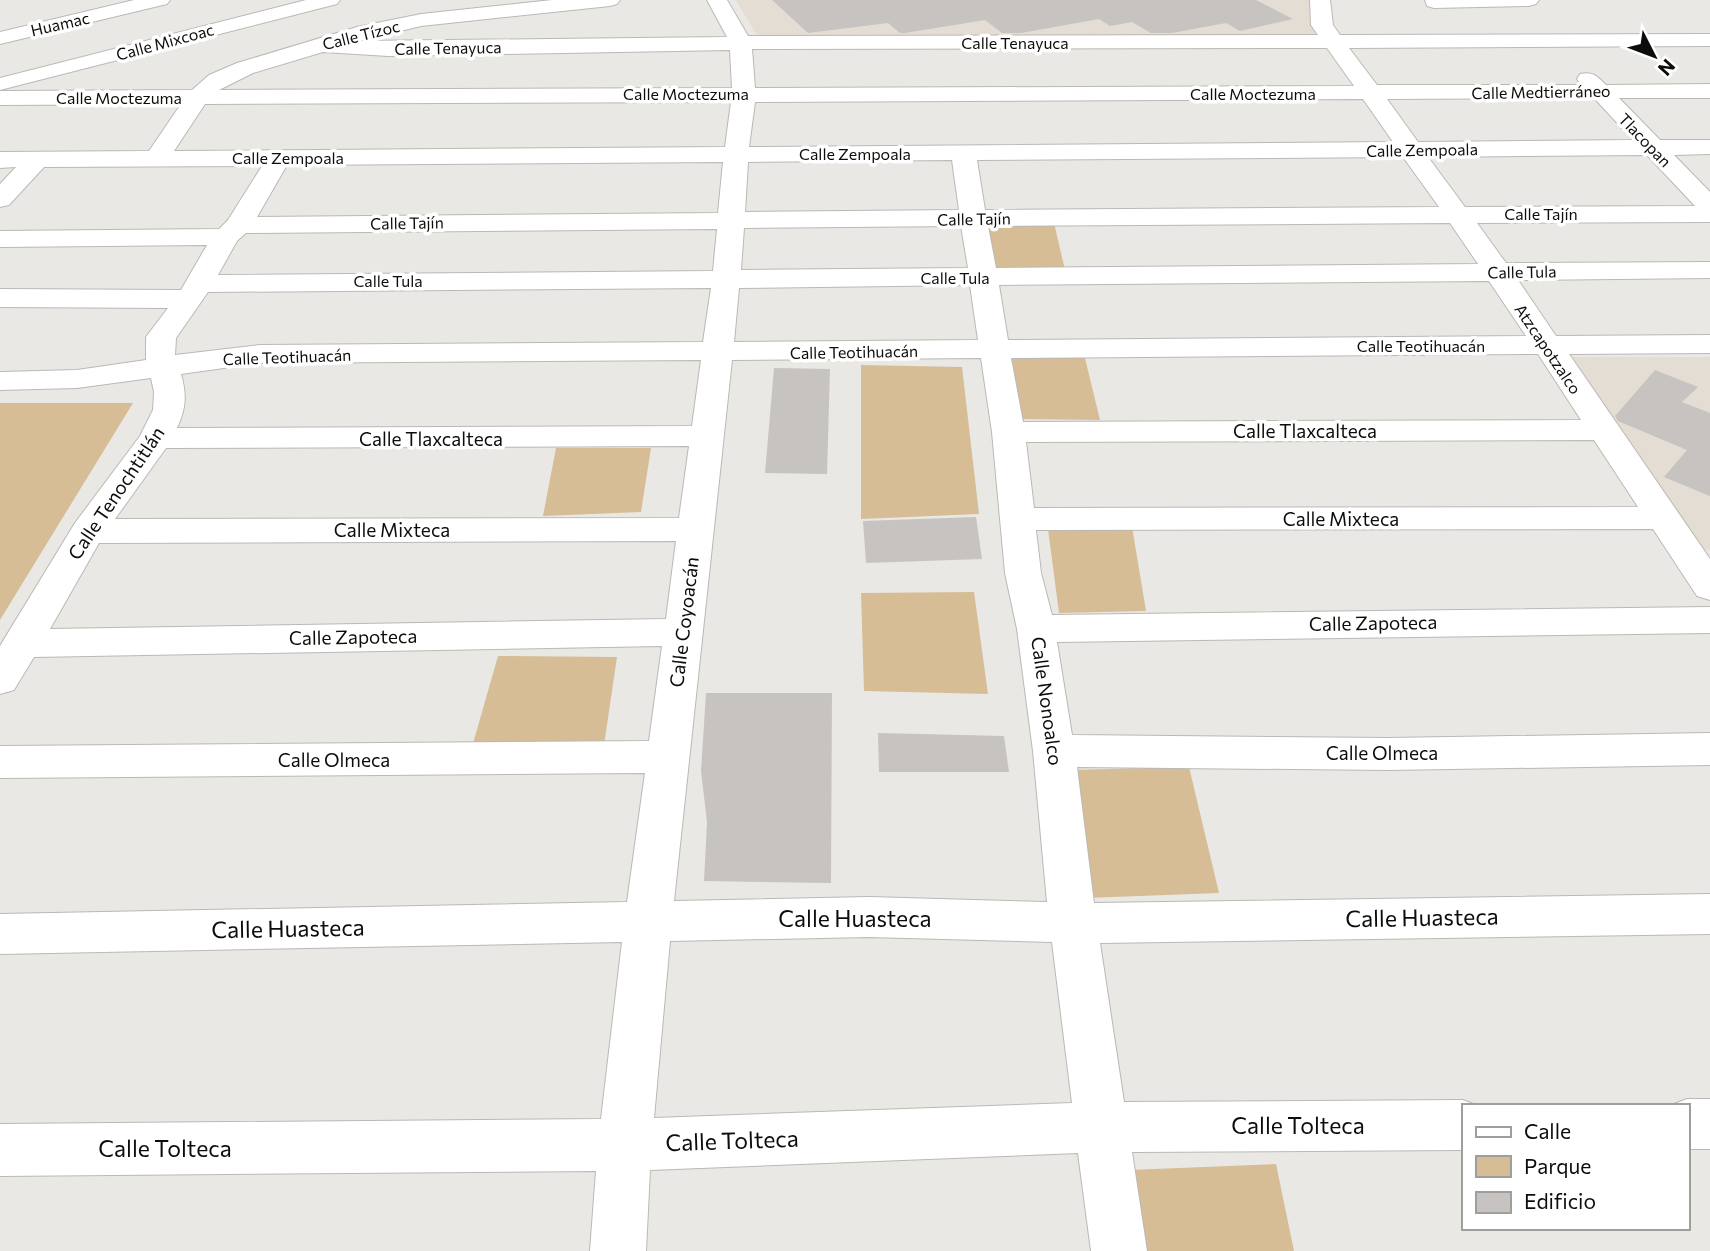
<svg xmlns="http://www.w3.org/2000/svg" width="1710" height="1251" font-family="Commissioner,sans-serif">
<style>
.built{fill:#e4ddd3}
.green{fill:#d6bd95}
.building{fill:#c6c3c0}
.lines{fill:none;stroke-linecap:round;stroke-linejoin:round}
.minor-casing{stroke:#bbb8b5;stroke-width:2}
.minor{fill:#fff;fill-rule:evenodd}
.labels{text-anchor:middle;stroke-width:7;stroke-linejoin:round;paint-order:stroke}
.far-street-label{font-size:16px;fill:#0c0c0a;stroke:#fff}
.street-label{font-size:19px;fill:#0c0c0a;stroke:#fff}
.near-street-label{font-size:23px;fill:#0c0c0a;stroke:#fff}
</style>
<rect width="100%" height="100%" fill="#eae8e4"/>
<path class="built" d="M736,0H1315V38L760,41Z
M1570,357H1710V550H1702Z"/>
<path class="green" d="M979,223H1054L1065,270L984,272Z
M1084,354L1100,420L1012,419L1001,356Z
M861,365L962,367L979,514L861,519Z
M0,403H133L0,620Z
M556,448H651L641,512L543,516Z
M1132,527L1146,611L1059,613L1048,529Z
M974,592L988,694L864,691L861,593Z
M498,656L617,657L603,752L470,754Z
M1189,767L1219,893L1086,898L1069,770Z
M1276,1164L1294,1251H1144L1129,1170Z"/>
<path class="building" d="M772,0H1256L1293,19L1240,31L1226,23L1172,33H1151L1132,22L1110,26L1099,19L1021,33H1002L985,20L905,33H900L888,23L808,33Z
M774,368L830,369L827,474L765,473Z
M1655,370L1698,387L1682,402L1710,413V496L1664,477L1687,450L1618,421L1615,416Z
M976,517L982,559L866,563L863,521Z
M706,693H832L831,883L704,881L707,822L701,771Z
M878,733L1004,736L1009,772H879Z"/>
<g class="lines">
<defs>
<path id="minor" d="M134,0H170L167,4L0,44V32Z
M306,0H340L337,4L0,90V78Z
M552,0H620L617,4L610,6L421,26L359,41L727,37L707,0H727L748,36L1318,35L1311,25L1310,0H1330L1333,25L1340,35L1710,34V46L1349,48L1377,85H1581L1577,79L1580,74C1593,71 1597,76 1606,85L1710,84V98H1619L1660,140H1710V154L1674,155L1710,192V222L1477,223L1506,263L1710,262V278L1518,280L1556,336L1710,335V353L1569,354L1710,559V600L1697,596L1653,529L1036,530L1041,573L1052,615L1710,607V633L1057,642L1072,735L1388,738L1710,733V765L1388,770L1077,767L1094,903L1710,894V934L1100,943L1124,1102L1463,1100L1478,1106H1463V1150L1132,1152L1147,1251H1091L1078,1153L650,1170L646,1251H590L596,1171L0,1176V1124L601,1119L622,942L0,954V914L627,902L645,773L0,778V746L649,741L662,646L34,657L14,690L0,694V646L75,523L140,436L153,410L154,392L151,378L77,388L0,390V372L77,370L146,360V337L168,308L0,307V289L181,290L207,245L0,247V231L219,229L228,220L262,166L44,167L9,205L0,207V184L16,167L0,168V152L149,151L181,104L0,105V91L192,90L209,75L237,63L357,27L421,14ZM1327,48L1354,86L755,88L752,49ZM730,50L732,88L219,90L253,73L323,52L388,56ZM1594,98L1633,140L1418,142L1387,99ZM1363,99L1393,142L749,147L755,102ZM731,102L725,147L174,151L205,104ZM1647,155L1695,206L1465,207L1428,157ZM1403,157L1439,207L985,210L977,160ZM952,160L959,210L745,212L748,162ZM723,162L718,213L257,217L287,165ZM1450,223L1478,264L996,268L988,226ZM961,226L968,268L741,270L744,228ZM717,229L713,271L218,275L237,241L246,233ZM1489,281L1526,336L1008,340L999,285ZM970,285L978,340L734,342L739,288ZM711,288L703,342L260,345L175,355L176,338L208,292ZM1538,354L1581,420L1023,422L1011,358ZM981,358L992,432L1005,573L1017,629L1033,751L1047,902L869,897L674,901L732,360ZM701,360L692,426L177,428C186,408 187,395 181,374L260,363ZM1594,440L1638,507L1034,508L1026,442ZM689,446L679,518L115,519L166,448ZM676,541L666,619L50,629L99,543ZM869,937L1052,942L1072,1103L654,1118L670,941Z
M1425,0H1539L1536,4L1529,6L1434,8L1427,6Z
M1687,1099H1710V1149H1687V1106H1669Z"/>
</defs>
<use href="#minor" class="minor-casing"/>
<use href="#minor" class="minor"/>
</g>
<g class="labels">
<g class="far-street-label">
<text transform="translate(60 24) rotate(-13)" y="6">Huamac</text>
<text transform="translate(361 35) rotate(-14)" y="6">Calle Tízoc</text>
<text transform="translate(165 42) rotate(-15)" y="6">Calle Mixcoac</text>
<text x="1015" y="49">Calle Tenayuca</text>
<text transform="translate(448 48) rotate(-1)" y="6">Calle Tenayuca</text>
<text transform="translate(1541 92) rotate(-1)" y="6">Calle Medtierráneo</text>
<text x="686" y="100">Calle Moctezuma</text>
<text x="1253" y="100">Calle Moctezuma</text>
<text x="119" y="104">Calle Moctezuma</text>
<text transform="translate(1645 140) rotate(46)" y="6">Tlacopan</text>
<text transform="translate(1422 150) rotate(-1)" y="6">Calle Zempoala</text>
<text x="855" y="160">Calle Zempoala</text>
<text x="288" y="164">Calle Zempoala</text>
<text x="1541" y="220">Calle Tajín</text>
<text transform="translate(974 219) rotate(-1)" y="6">Calle Tajín</text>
<text transform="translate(407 223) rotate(-1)" y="6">Calle Tajín</text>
<text transform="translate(1522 272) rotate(-1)" y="6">Calle Tula</text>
<text x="955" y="284">Calle Tula</text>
<text x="388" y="287">Calle Tula</text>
<text x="1421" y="352">Calle Teotihuacán</text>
<text transform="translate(1548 349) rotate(56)" y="6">Atzcapotzalco</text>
<text transform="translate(854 352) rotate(-1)" y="6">Calle Teotihuacán</text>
<text transform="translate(287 357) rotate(-2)" y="6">Calle Teotihuacán</text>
</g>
<g class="street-label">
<text x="1305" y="438">Calle Tlaxcalteca</text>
<text x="431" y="446">Calle Tlaxcalteca</text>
<text transform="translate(116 493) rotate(-56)" y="7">Calle Tenochtitlán</text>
<text x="1341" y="526">Calle Mixteca</text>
<text x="392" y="537">Calle Mixteca</text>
<text transform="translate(684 622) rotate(-83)" y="7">Calle Coyoacán</text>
<text transform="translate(1373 623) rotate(-1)" y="7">Calle Zapoteca</text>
<text transform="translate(353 637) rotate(-1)" y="7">Calle Zapoteca</text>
<text transform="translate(1047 701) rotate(82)" y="7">Calle Nonoalco</text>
<text x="1382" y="760">Calle Olmeca</text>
<text x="334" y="767">Calle Olmeca</text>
</g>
<g class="near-street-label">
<text transform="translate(1422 918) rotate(-1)" y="8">Calle Huasteca</text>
<text x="855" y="927">Calle Huasteca</text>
<text transform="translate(288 929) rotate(-1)" y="8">Calle Huasteca</text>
<text x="1298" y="1134">Calle Tolteca</text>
<text transform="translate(732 1141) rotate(-2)" y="8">Calle Tolteca</text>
<text x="165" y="1157">Calle Tolteca</text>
</g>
</g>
<rect x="1462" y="1104" width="228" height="126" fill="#ffffff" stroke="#9e9e9d" stroke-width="2"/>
<rect x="1476" y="1127" width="35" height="10" fill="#ffffff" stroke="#9e9e9d" stroke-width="2"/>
<text x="1524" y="1139" font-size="21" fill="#0c0c0a">Calle</text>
<rect x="1476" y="1156" width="35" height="21" fill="#d6bd95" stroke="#9e9e9d" stroke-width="2"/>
<text x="1524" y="1174" font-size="21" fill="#0c0c0a">Parque</text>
<rect x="1476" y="1192" width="35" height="21" fill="#c6c3c0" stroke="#9e9e9d" stroke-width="2"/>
<text x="1524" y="1209" font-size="21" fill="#0c0c0a">Edificio</text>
<g transform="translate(1654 56) rotate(132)" stroke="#ffffff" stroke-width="5" paint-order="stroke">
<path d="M0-5L12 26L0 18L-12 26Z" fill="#0c0c0a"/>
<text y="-10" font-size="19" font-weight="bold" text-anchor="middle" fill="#0c0c0a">N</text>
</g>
</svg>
